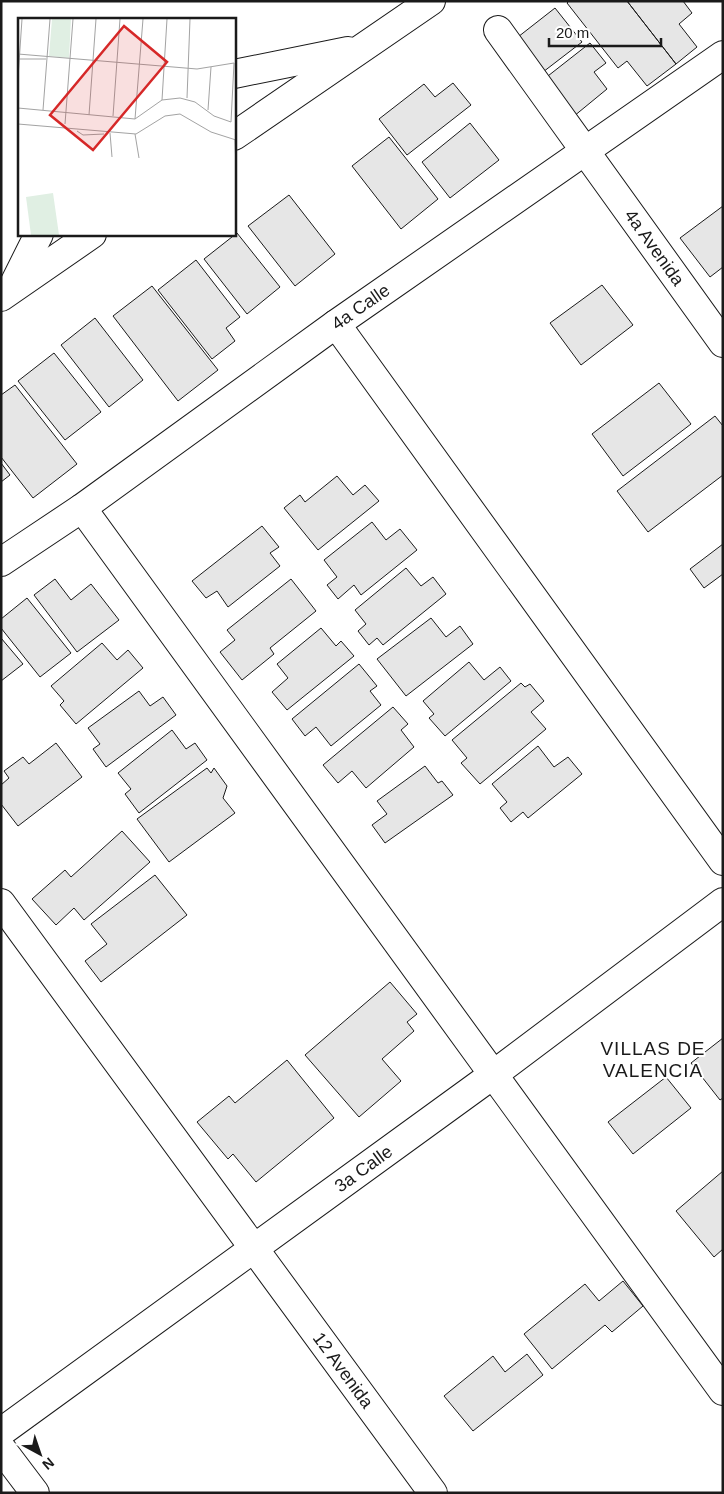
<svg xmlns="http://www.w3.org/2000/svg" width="724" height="1494" font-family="Helvetica,sans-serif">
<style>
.building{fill:#e6e6e6;stroke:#1a1a1a}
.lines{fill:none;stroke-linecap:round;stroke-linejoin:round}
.minor-casing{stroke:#1a1a1a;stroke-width:30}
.minor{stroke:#fff;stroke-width:28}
.labels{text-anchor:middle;stroke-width:4;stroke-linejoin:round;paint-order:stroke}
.street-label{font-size:18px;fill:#1a1a1a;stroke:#fff}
.neighbourhood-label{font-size:19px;letter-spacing:1px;fill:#1a1a1a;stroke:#fff}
.inset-road{fill:none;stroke:#a3a3a3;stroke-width:1}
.view{fill:#d62828;fill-opacity:0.15;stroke:#d62828;stroke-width:2.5}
.inset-edge{fill:none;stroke:#1a1a1a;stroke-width:2.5}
</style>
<rect width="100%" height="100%" fill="#fff"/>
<path class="building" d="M569,1H627L676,64L647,86L627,61L618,68L567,3Z
M627,1H683L692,13L679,24L697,47L676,64Z
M555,8L582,42L543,72L509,44Z
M590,43L606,63L594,72L607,89L568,121L539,83Z
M453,83L471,105L407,155L379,119L424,84L435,97Z
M470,123L499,160L450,198L422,162Z
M389,137L438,199L401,229L352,166Z
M289,195L335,254L295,286L248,226Z
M723,206V267L710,277L680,238Z
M237,233L280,287L247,314L204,259Z
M196,260L240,317L226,328L235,341L212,359L158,290Z
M602,285L633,325L581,365L550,323Z
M152,286L218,370L178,401L113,316Z
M95,318L143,380L109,407L61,345Z
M54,353L101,412L65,440L18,381Z
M659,383L691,424L623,476L592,434Z
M15,385L77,464L33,498L1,457V395Z
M715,416L723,426V475L648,532L617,491Z
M1,463L10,475L1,482Z
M337,476L353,495L365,485L379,501L318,550L284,508L300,495L305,502Z
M372,522L386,540L400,529L417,550L361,595L354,585L338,599L327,585L337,577L324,560Z
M262,526L279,547L270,553L280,566L228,607L217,591L206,598L192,581Z
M723,544V574L704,588L690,569Z
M406,568L421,586L433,577L446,594L383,645L377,638L369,645L358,631L366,624L355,610Z
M55,579L71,600L91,584L119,620L77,652L34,595Z
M291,579L316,611L270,648L274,654L242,680L220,652L235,640L227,630Z
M27,598L71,653L40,677L1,628V619Z
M431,618L446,637L460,626L473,644L406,696L377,659Z
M321,628L336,646L341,641L354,656L287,710L272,692L288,678L277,664Z
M1,638L23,664L1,681Z
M102,643L117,660L128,650L143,668L76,724L60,705L64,701L51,686Z
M469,662L484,680L500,667L511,681L445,736L429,718L434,714L423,701Z
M359,664L377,686L370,691L381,705L331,746L316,727L305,736L292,719Z
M521,683L525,687L530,684L544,701L531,712L546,729L480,784L461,763L467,758L452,740Z
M139,691L150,706L163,697L176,715L106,767L93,749L100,744L88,728Z
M393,707L408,724L401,730L414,747L366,788L352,771L338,783L323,765Z
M172,730L186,749L195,743L207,760L139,813L125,794L131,789L118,773Z
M56,743L82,777L18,826L1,804V785L9,778L4,771L23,757L29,764Z
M538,746L554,767L568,757L582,774L528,818L523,812L511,822L500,808L507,802L492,784Z
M425,766L438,783L442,781L453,795L385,843L372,825L387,814L377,801Z
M207,768L211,773L214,768L227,786L223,798L235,813L169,862L137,819Z
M122,831L150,862L84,920L74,908L56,925L32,899L65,870L71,877Z
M155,875L187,915L101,982L85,961L107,944L91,924Z
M390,982L417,1014L407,1022L414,1031L382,1059L401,1081L359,1117L305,1055Z
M723,1038V1098L720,1100L691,1063Z
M287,1060L334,1118L256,1182L233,1154L228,1159L197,1122L229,1096L235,1103Z
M666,1077L691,1108L633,1154L608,1122Z
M723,1171V1249L714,1257L676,1211Z
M623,1281L643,1306L612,1332L605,1325L552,1369L524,1334L585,1284L599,1301Z
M527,1354L543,1375L473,1431L444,1396L493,1356L505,1372Z"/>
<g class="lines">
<defs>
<g id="minor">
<path id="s1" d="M498,30L723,343"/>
<path d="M234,74L348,51"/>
<path d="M234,136L431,1"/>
<path d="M13,286L39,234"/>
<path d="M1,297L92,234"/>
<path d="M336,324L723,861"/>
<path d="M82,508L723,1391"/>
<path id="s2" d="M1,562L82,508L336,324L723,55"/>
<path id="s3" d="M1,903L433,1493"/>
<path id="s4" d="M1,1432L494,1074L723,902"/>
<path d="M1,1448L35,1493"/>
</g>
</defs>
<use href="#minor" class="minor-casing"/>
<use href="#minor" class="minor"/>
</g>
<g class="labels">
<g class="street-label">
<text dy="6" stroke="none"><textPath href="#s1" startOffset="268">4a Avenida</textPath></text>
<text dy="6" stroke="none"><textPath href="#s2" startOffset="441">4a Calle</textPath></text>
<text dy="6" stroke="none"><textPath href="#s4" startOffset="448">3a Calle</textPath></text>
<text dy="6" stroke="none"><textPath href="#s3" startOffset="579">12 Avenida</textPath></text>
</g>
<g class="neighbourhood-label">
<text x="653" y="1055">VILLAS DE<tspan x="653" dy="22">VALENCIA</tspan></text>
</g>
</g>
<g transform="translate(18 18)">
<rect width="218" height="218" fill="#fff"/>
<path d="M34,1H53L51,40L31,38Z" fill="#e0efe3"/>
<path d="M35,175L41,217H13L8,179Z" fill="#e0efe3"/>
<path class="inset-road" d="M0,36L179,51L216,45M0,41H28M0,60L4,1M169,80L172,1M144,82L149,1M0,90L117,101L144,82L162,80L177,84L196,98L213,104L216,45M25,92L32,1M190,92L193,49M71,97L78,1M95,98L102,1M117,101L125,1M0,106L118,116L147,98L162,96L193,114L218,122M47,106L55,1M59,113L65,117L86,116M92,115L94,139M117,116L121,140M217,122L218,151"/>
<path class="view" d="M106,8L149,44L75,132L32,97Z"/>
<rect width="218" height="218" class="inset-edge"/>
</g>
<rect width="724" height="1494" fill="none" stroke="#1a1a1a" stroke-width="5"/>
<g transform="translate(40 1454) rotate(140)" stroke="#ffffff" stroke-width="4" paint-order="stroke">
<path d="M0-4L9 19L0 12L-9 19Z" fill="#1a1a1a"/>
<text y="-8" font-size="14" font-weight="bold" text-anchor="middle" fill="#1a1a1a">N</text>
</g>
<path d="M549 38v8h112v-8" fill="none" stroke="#1a1a1a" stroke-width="2.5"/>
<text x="556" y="38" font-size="15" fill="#1a1a1a" stroke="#ffffff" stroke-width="4" paint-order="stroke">20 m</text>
</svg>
